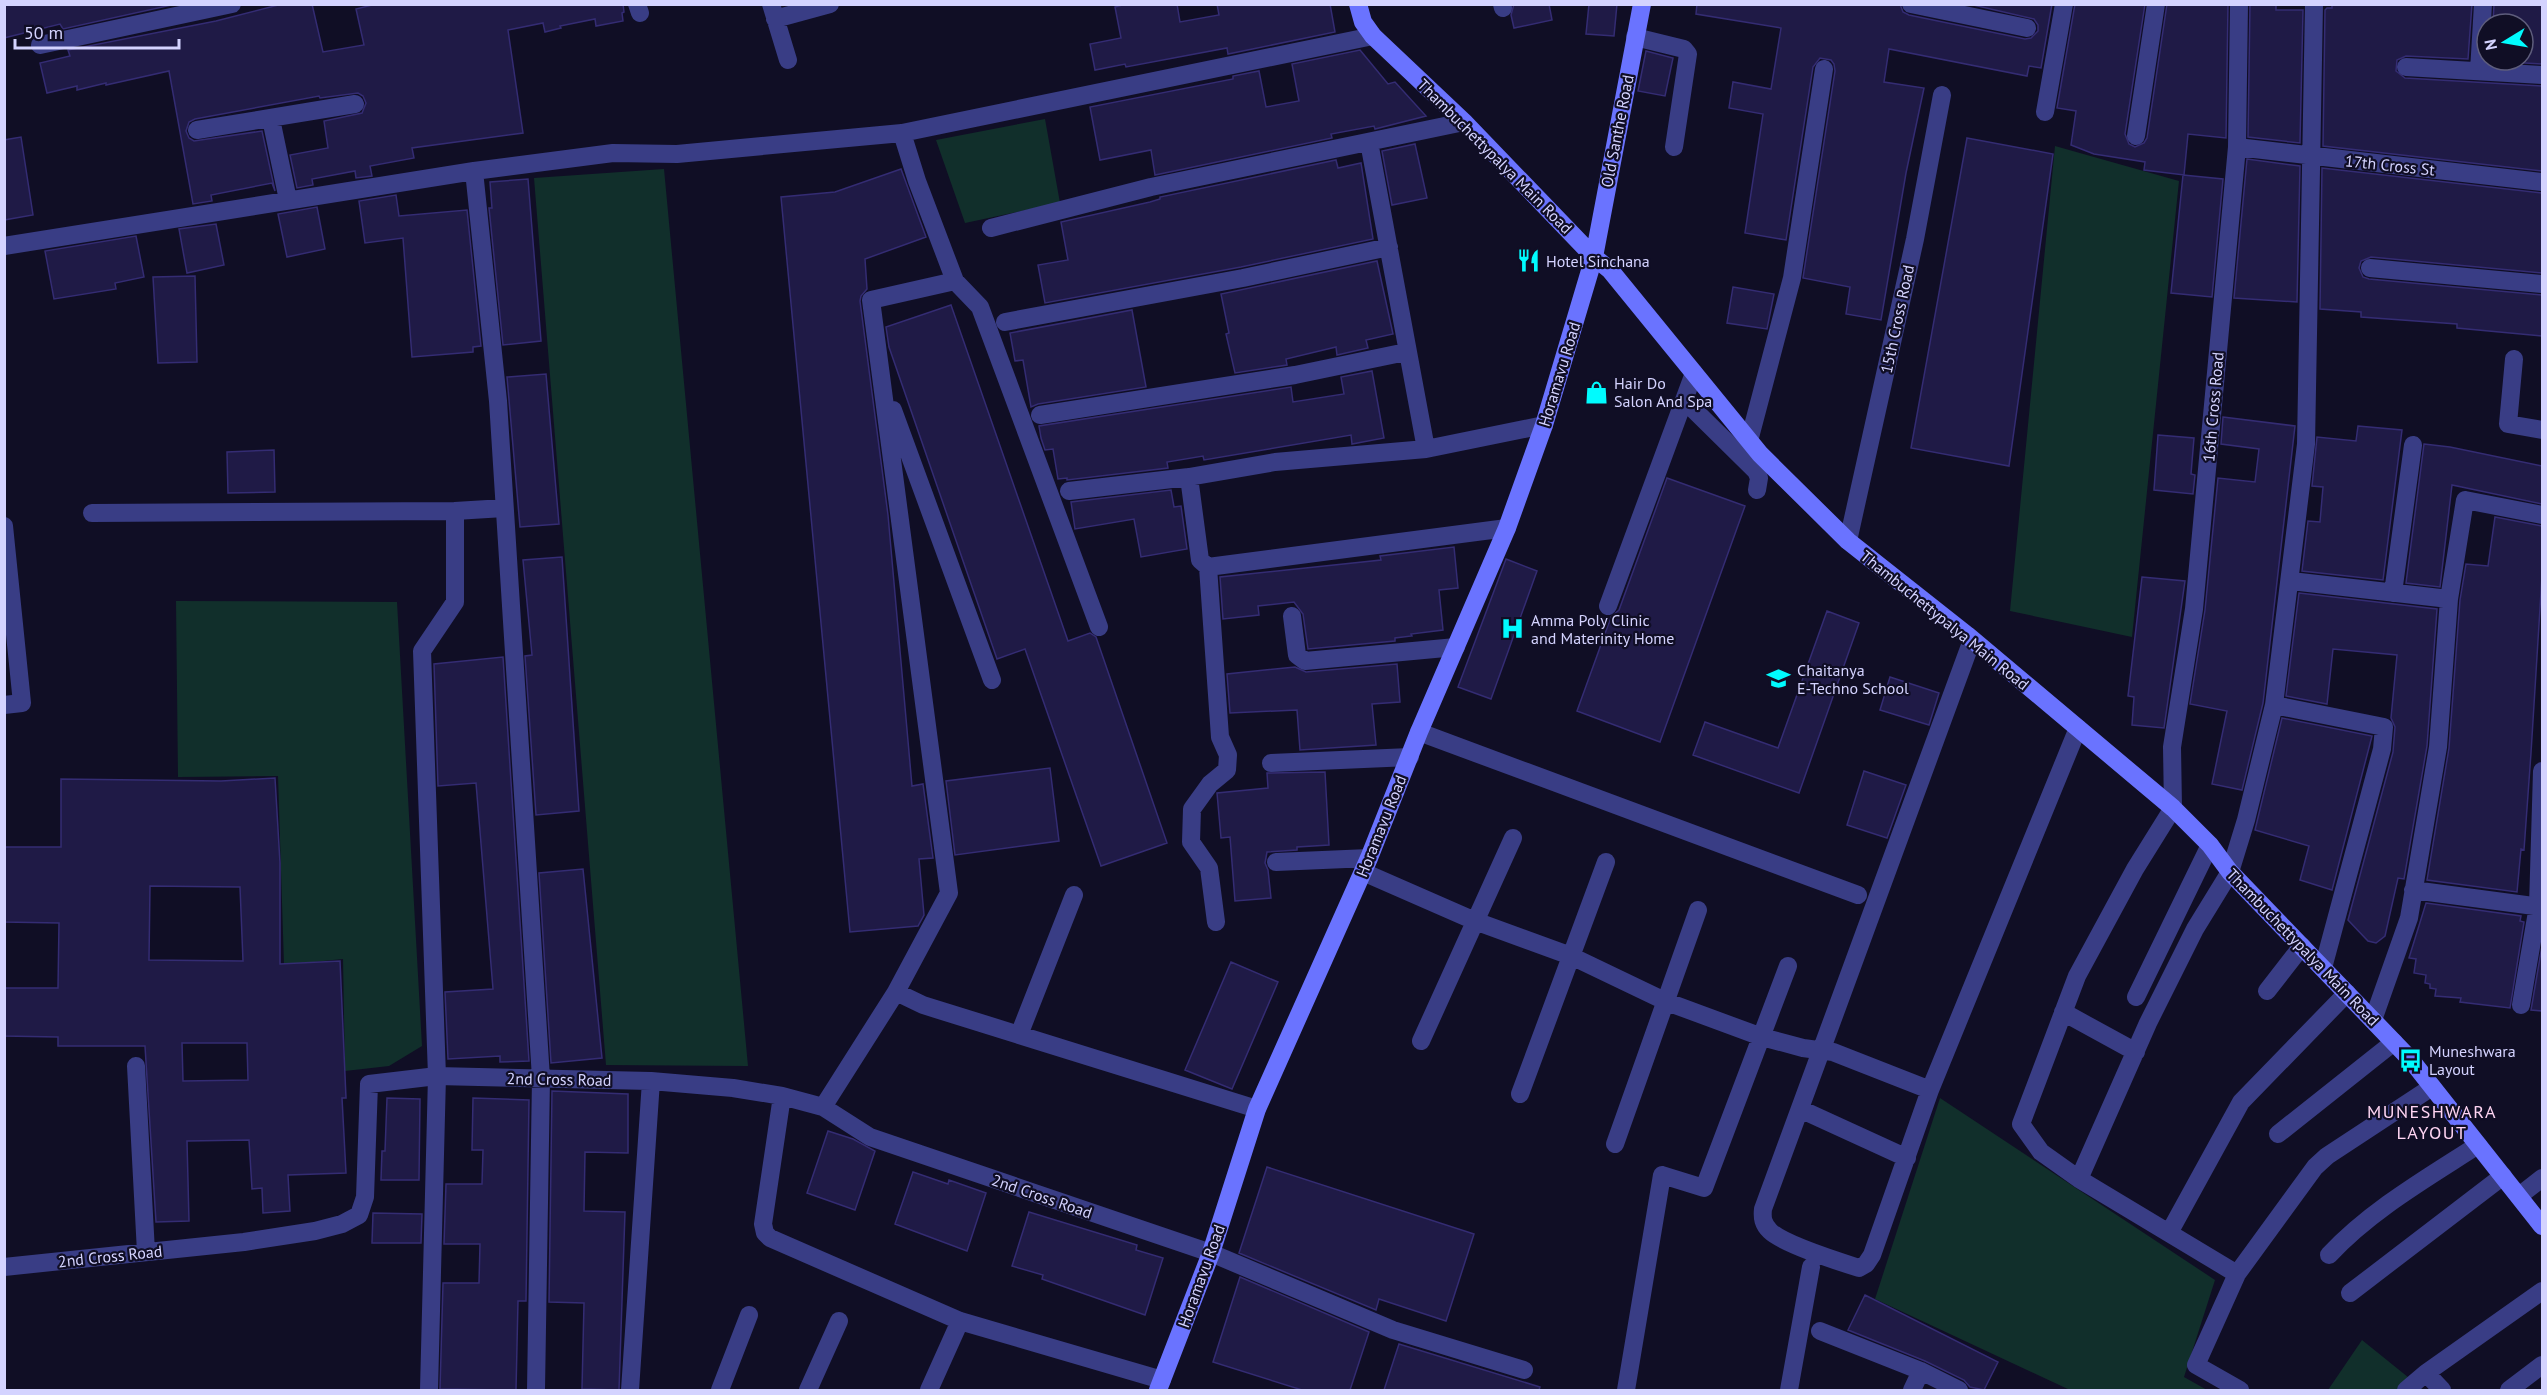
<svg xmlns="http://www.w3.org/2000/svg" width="2547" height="1395" font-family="'PT Sans',sans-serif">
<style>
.green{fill:#112f2b}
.building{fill:#1f1a46;stroke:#342c73;stroke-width:1.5;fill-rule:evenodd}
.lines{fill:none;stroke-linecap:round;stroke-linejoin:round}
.street{stroke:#393d85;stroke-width:18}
.secondary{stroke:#6a73ff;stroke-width:18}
.labels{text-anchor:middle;stroke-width:4.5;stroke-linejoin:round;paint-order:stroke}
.street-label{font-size:16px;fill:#d4d3ff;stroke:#100e25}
.poi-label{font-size:16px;fill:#d4d3ff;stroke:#100e25;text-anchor:start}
.neighbourhood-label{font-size:18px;letter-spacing:1.5px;fill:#ffd5f3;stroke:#100e25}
</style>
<rect width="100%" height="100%" fill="#100e25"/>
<path class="green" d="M1045,119L1060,203L965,223L936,140Z
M2055,146L2179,181L2132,637L2010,611Z
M664,169L748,1066L606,1065L534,178Z
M176,601L397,602L422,1046L389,1066L345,1071L343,959L284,965L278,776L178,777Z
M1940,1098L2215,1280L2184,1377L2207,1390H2070L1875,1299Z
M2362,1340L2424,1390H2328Z"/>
<path class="building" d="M4,4H176L63,29L60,24L4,38Z
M282,4H312L323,52L364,45L356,9L376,4H623L624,12L622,13L623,21L596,26L595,19L560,26L561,28L545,32L543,23L508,30L523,133L412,148L414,158L370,166L372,176L356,178L355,171L312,179L313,185L297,188L290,155L328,148L324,121L362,113L366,103L363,96L358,93L320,98L319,96L195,119L189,122L186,131L189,138L194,141L262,131L275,191L272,183L211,195L212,201L193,204L169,71L106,85V83L77,90V86L47,93L40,63L70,56L68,50L216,21Z
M1126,4H1177L1180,22L1219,15L1217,4H1330L1335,32L1228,54L1227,48L1126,67L1125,64L1095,70L1090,44L1121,38L1115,7Z
M1514,4H1549L1552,20L1514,28L1511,15Z
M1589,4H1617L1614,36L1586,34Z
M1697,4H1900L1903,12L1909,15L2025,39L2031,38L2038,31V25L2034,19L1969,4H2052L2041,68L2029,66L2027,76L1889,49L1884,82L1924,88L1906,173L1881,320L1846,314L1850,287L1803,278L1835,71L1834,64L1831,60L1820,58L1813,67L1786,240L1745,233L1763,114L1729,108L1733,82L1771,89L1781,28L1696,14Z
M2075,4H2145L2125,134L2129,144L2135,147L2144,143L2147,138L2167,4H2228L2226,138L2188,134L2184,175L2144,170L2145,162L2094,154L2071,145L2076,111L2057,108Z
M2250,4H2276V10H2303L2300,143L2248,137Z
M2332,4H2472L2468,59L2406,56L2397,60L2396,71L2405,78L2542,86V171L2323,146L2325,10L2327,8H2332Z
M2494,4H2542V64L2491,61L2523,60V24H2493Z
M1360,50L1388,84L1395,82L1426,116L1375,129L1374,126L1331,134L1332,138L1155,175L1151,150L1100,160L1090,107L1233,79V76L1259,71L1266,107L1299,101L1292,64Z
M1646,51L1673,58L1665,96L1638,91Z
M21,137L33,215L4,220V140Z
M1967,138L2053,154L2009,466L1911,448Z
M1415,144L1427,198L1392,205L1382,151Z
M2247,159L2300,166L2297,302L2234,298Z
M1336,160L1338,168L1361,163L1373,239L1241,267L1045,303L1038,265L1068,260L1061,222L1150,202L1160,199V197Z
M2322,168L2542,193V273L2371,257L2361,261L2359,268L2363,277L2369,279L2542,295V336L2457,328V324L2361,317V312L2320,309Z
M901,169L926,237L865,259L867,289L861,296L860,301L888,515L912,786L923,784L933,858L919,859L924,915L918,926L850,932L781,197L835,192Z
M2183,175L2223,179L2212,297L2171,293Z
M528,179L541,341L503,345L489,208H492L490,182Z
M396,195L399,216L467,210L481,346L473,347V352L412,357L403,238L365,243L359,201Z
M317,207L325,249L287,257L278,214Z
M216,224L224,265L187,273L179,229Z
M136,236L144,277L115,283L116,289L54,299L45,251Z
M1377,261L1393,334L1366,340L1368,348L1337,355L1336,347L1286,359L1287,365L1235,373L1226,334L1229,333L1221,294Z
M195,276L197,362L158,363L153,277Z
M1733,287L1774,294L1767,329L1727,323Z
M951,305L1068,641L1090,633L1096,637L1167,843L1101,866L1025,649L997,659L889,347L886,327Z
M1132,310L1146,387L1038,404L1031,407L1023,360L1015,361L1010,333Z
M1372,371L1384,438L1352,444L1351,435L1204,460L1203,456L1167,462L1168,468L1067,480V478L1058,479L1053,449L1045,450L1041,438L1039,426L1291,387L1293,402L1344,394L1341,377Z
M546,374L559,524L520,527L507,377Z
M2223,417L2295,426L2263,703L2242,790L2212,784L2227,711L2190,704L2205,610L2218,478L2255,482L2259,449L2221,444Z
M2358,426L2402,430L2383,580L2302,571L2308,521L2320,522L2323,487L2312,486L2317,437L2356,441Z
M2158,435L2194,438L2191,474L2195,475L2193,494L2154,490Z
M2424,444L2450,447L2542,466V504L2452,485L2440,587L2406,583Z
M274,450L275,492L228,493L227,452Z
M1667,478L1745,506L1660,742L1577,711L1611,617L1619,610Z
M1171,490L1174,507L1181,506L1187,549L1141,557L1134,519L1075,529L1071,502Z
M2495,517L2542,526V576L2531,753L2524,850L2521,849L2517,892L2427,880L2449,748L2460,600L2466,564L2488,566Z
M1454,547L1458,588L1439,590L1443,630L1411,634L1412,636L1395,638V641L1308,649L1303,614L1294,602L1258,606L1259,615L1223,619L1220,577L1381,560L1380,556Z
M562,557L579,811L536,815L525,656L532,655L523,560Z
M1506,559L1537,571L1491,699L1458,687Z
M2142,577L2185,581L2164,728L2132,725L2134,697L2128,696Z
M2299,593L2437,609L2427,746L2404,879L2398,878L2385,936L2376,943L2368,941L2348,920L2393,752L2395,727L2391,718L2397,655L2333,649L2327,704L2286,696Z
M1827,611L1859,623L1799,793L1693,755L1705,722L1778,748Z
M503,657L529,1061L500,1062V1056L448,1059L445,992L493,989L476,783L438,786L434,664Z
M1397,664L1400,702L1372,704L1376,745L1300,750L1297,710L1230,713L1227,674L1295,667L1306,672Z
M1890,677L1939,693L1929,725L1880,710Z
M2282,718L2372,736L2332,890L2300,880L2309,846L2255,830Z
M1050,768L1059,841L955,855L946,781Z
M1864,771L1906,785L1887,838L1847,825Z
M1325,772L1329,845L1297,847V850L1267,852L1265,863L1268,870L1271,898L1235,901L1230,837L1221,838L1217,793L1268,788L1267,773Z
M275,778L280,863V964L340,961L346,1098H342L346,1173L288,1175L290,1211L263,1213L262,1188L252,1189L249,1140L187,1141L189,1221L156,1222L145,1046H58V1037L4,1036V988H58L59,923L4,922V847H61V779L221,781ZM150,886L240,887L243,961L149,960ZM182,1043H247L248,1080L183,1081Z
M583,869L602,1058L551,1063L539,873Z
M2426,903L2521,916L2520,921L2524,922L2510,1008L2460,1002L2461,998L2435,996L2436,989L2430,988V984L2425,983L2426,975L2414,973L2416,959L2409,958Z
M2542,946V1011L2531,1010Z
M1231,962L1278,982L1232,1089L1185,1070Z
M552,1091L628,1094V1153L585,1152L584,1211L625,1212L619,1390L582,1389L584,1303L549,1302Z
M387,1098L420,1099L419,1180H381L382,1151H385Z
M473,1098L529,1100L526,1301H518L516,1390L440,1389L443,1283H479L480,1244H444L446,1184H482L483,1150H472Z
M828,1131L853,1139L875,1151L855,1210L807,1193Z
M1267,1167L1474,1234L1446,1321L1379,1299L1376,1310L1239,1253Z
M913,1172L948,1184L949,1180L986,1193L967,1251L895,1224Z
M1029,1212L1137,1245L1136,1250L1163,1258L1145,1315L1042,1279L1043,1275L1012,1266Z
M373,1213L422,1214L421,1243H372Z
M1240,1277L1369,1332L1350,1390H1302L1213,1362Z
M1865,1295L1998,1362L1984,1390L1970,1387L1964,1380L1925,1361L1848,1330Z
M1399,1344L1540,1387L1539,1390H1384Z"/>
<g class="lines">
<path class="street" d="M637,4L640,13
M771,4L788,60
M1502,4L1503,8
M1911,4L2027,28
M2239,4L2237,147L2194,609L2172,747L2173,808L2135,869L2077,976L2021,1124L2041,1152L2079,1179L2237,1274L2196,1365L2240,1390
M775,19L830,4
M1635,37L1684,49L1688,54L1674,147
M40,45L232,4
M2406,67L2542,75
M2479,71L2483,4
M2045,112L2064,4
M271,119L288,200
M197,130L355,104
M902,133L917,181L955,281L871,300L949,893L896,992L923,1005L1257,1109
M2136,136L2156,4
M1369,142L1426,449
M2237,147L2542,182
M474,171L498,401L541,1078L536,1390
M991,228L1151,187L1464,122
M4,246L474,171L613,153L677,154L902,133L1373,36
M2370,268L2542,284
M955,281L980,307L1099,627
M1005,322L1243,278L1389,247
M2514,359L2508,424L2542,430
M1684,400L1756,471L1759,478L1757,490
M893,410L992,680
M1040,415L1295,375L1406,352
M1749,441L1792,278L1824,69
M1189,477L1200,560L1208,567L1507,528
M1069,491L1189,477L1275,462L1426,449L1544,425
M92,513L455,511
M4,526L22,703L4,705
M1848,541L1915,239L1942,95
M1208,567L1220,737L1228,755L1227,770L1210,784L1192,809L1191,842L1209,868L1216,922
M2291,581L2449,599
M2393,593L2413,445
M1608,606L1694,373
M1292,616L1297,655L1305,661L1456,647
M1972,640L1763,1209C1762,1218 1763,1224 1770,1231C1783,1244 1840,1262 1859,1268L1866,1264L1872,1255L1930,1090L2078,728
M2274,705L2384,727L2382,749L2323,968
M1419,732L1858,895
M1271,763L1410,757
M1276,862L1369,858
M1363,872L1475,921L1571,956L1667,1002L1762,1037L1803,1048L1833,1052L1930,1090
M2413,890L2542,907
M2267,991L2302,946
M2136,997L2210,845
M2521,1005L2538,906L2542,771
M2063,1012L2136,1052
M2373,1020L2409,918L2438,747L2449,599L2465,500L2542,515
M1019,1035L1074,895
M1421,1041L1513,838
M136,1066L146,1252
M1520,1094L1606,862
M782,1096L763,1224L765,1233L770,1238L960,1321L1162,1380
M823,1107L896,992
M1800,1109L1907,1158
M2278,1134L2394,1042
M1615,1144L1698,910
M2079,1179L2148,1023L2195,929L2230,872L2246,820L2274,705L2306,444L2314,4
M2519,1196L2542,1178
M2169,1233L2241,1102L2347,993
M2329,1255C2371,1210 2427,1178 2478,1145
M4,1267L244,1242L315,1231L342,1224L359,1215L365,1197L369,1084L437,1076L651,1081L733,1088L782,1096L823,1107L870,1137L1211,1253L1393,1330L1524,1370
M2237,1274L2315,1167L2327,1156L2432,1087
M2350,1293L2503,1176
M1820,1331L1921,1371L1959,1390
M2426,1373L2542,1291
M429,1390L437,1076L422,651L455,602V511L504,508
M630,1390L651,1081
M720,1390L749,1315
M808,1390L839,1321
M929,1390L960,1321
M1626,1390L1662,1175L1704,1188L1788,966
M1789,1390L1811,1267
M1912,1390L1921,1371
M2406,1390L2426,1373L2442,1390
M2509,1390L2542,1365"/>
<path class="secondary" d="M1358,4L1363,22L1373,36L1464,122L1594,257L1610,270L1760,454L1848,541L1967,635L2173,808L2210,845L2230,872L2411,1060L2542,1226
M1158,1390L1211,1253L1257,1109L1369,858L1419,732L1507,528L1544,425L1594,257L1642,4"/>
</g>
<defs>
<symbol id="restaurant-bare" viewBox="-9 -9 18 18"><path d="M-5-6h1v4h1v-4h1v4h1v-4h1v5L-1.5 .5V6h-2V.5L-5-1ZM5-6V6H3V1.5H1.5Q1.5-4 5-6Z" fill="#00fbfe" stroke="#100e25" stroke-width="2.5" paint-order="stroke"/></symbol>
<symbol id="shop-bare" viewBox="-9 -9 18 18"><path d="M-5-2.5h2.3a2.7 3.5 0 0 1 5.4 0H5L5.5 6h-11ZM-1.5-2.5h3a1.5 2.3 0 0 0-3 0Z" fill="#00fbfe" stroke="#100e25" stroke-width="2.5" paint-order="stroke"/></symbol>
<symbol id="hospital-bare" viewBox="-9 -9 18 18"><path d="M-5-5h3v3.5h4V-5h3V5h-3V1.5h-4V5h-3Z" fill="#00fbfe" stroke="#100e25" stroke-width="2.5" paint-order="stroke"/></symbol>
<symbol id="school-bare" viewBox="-9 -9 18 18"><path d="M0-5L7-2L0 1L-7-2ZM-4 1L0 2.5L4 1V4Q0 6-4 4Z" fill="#00fbfe" stroke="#100e25" stroke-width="2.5" paint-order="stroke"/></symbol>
<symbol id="bus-bare" viewBox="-9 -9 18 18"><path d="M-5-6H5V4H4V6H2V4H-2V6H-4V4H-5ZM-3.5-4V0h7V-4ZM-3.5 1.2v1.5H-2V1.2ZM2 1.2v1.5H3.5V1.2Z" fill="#00fbfe" stroke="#100e25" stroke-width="2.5" paint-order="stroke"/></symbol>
</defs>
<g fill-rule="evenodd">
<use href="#restaurant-bare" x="1512" y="244" width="33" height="33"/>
<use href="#shop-bare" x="1580" y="376" width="33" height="33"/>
<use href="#hospital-bare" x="1496" y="612" width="33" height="33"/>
<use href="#school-bare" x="1762" y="662" width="33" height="33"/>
<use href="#bus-bare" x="2394" y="1044" width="33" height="33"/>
</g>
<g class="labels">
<g class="street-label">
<text transform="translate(1617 131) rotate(-79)" y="6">Old Santhe Road</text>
<text transform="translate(1495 156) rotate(45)" y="6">Thambuchettypalya Main Road</text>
<text transform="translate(2390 165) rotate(6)" y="6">17th Cross St</text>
<text transform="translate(1897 319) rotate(-78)" y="6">15th Cross Road</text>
<text transform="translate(1559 374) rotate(-73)" y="6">Horamavu Road</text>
<text transform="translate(2213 407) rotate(-85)" y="6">16th Cross Road</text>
<text transform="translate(1945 620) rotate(39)" y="6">Thambuchettypalya Main Road</text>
<text transform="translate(1381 826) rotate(-68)" y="6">Horamavu Road</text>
<text transform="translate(2303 947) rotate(46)" y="6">Thambuchettypalya Main Road</text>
<text transform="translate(559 1079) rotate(1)" y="6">2nd Cross Road</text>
<text transform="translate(1042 1196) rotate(19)" y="6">2nd Cross Road</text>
<text transform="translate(110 1256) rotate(-6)" y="6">2nd Cross Road</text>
<text transform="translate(1201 1276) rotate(-70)" y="6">Horamavu Road</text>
</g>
<g class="poi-label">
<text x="1546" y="267">Hotel Sinchana</text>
<text x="1614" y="389">Hair Do<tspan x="1614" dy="18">Salon And Spa</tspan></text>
<text x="1531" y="626">Amma Poly Clinic<tspan x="1531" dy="18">and Materinity Home</tspan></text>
<text x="1797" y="676">Chaitanya<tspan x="1797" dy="18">E-Techno School</tspan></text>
<text x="2429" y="1057">Muneshwara<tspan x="2429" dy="18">Layout</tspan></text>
</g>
<g class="neighbourhood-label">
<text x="2432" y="1118">MUNESHWARA<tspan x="2432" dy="21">LAYOUT</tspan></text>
</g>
</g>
<rect width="2547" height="1395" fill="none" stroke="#d4d3ff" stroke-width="12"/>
<g transform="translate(2505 42) rotate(259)"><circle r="28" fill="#100e25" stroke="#5e5d7c" stroke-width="1.5"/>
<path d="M0-4.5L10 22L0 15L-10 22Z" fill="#00fbfe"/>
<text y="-9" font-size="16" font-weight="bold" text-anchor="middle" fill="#d4d3ff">N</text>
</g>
<path d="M15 39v9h164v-9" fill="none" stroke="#d4d3ff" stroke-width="3"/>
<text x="24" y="39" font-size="18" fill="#d4d3ff" stroke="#100e25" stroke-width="4.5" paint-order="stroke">50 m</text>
</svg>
